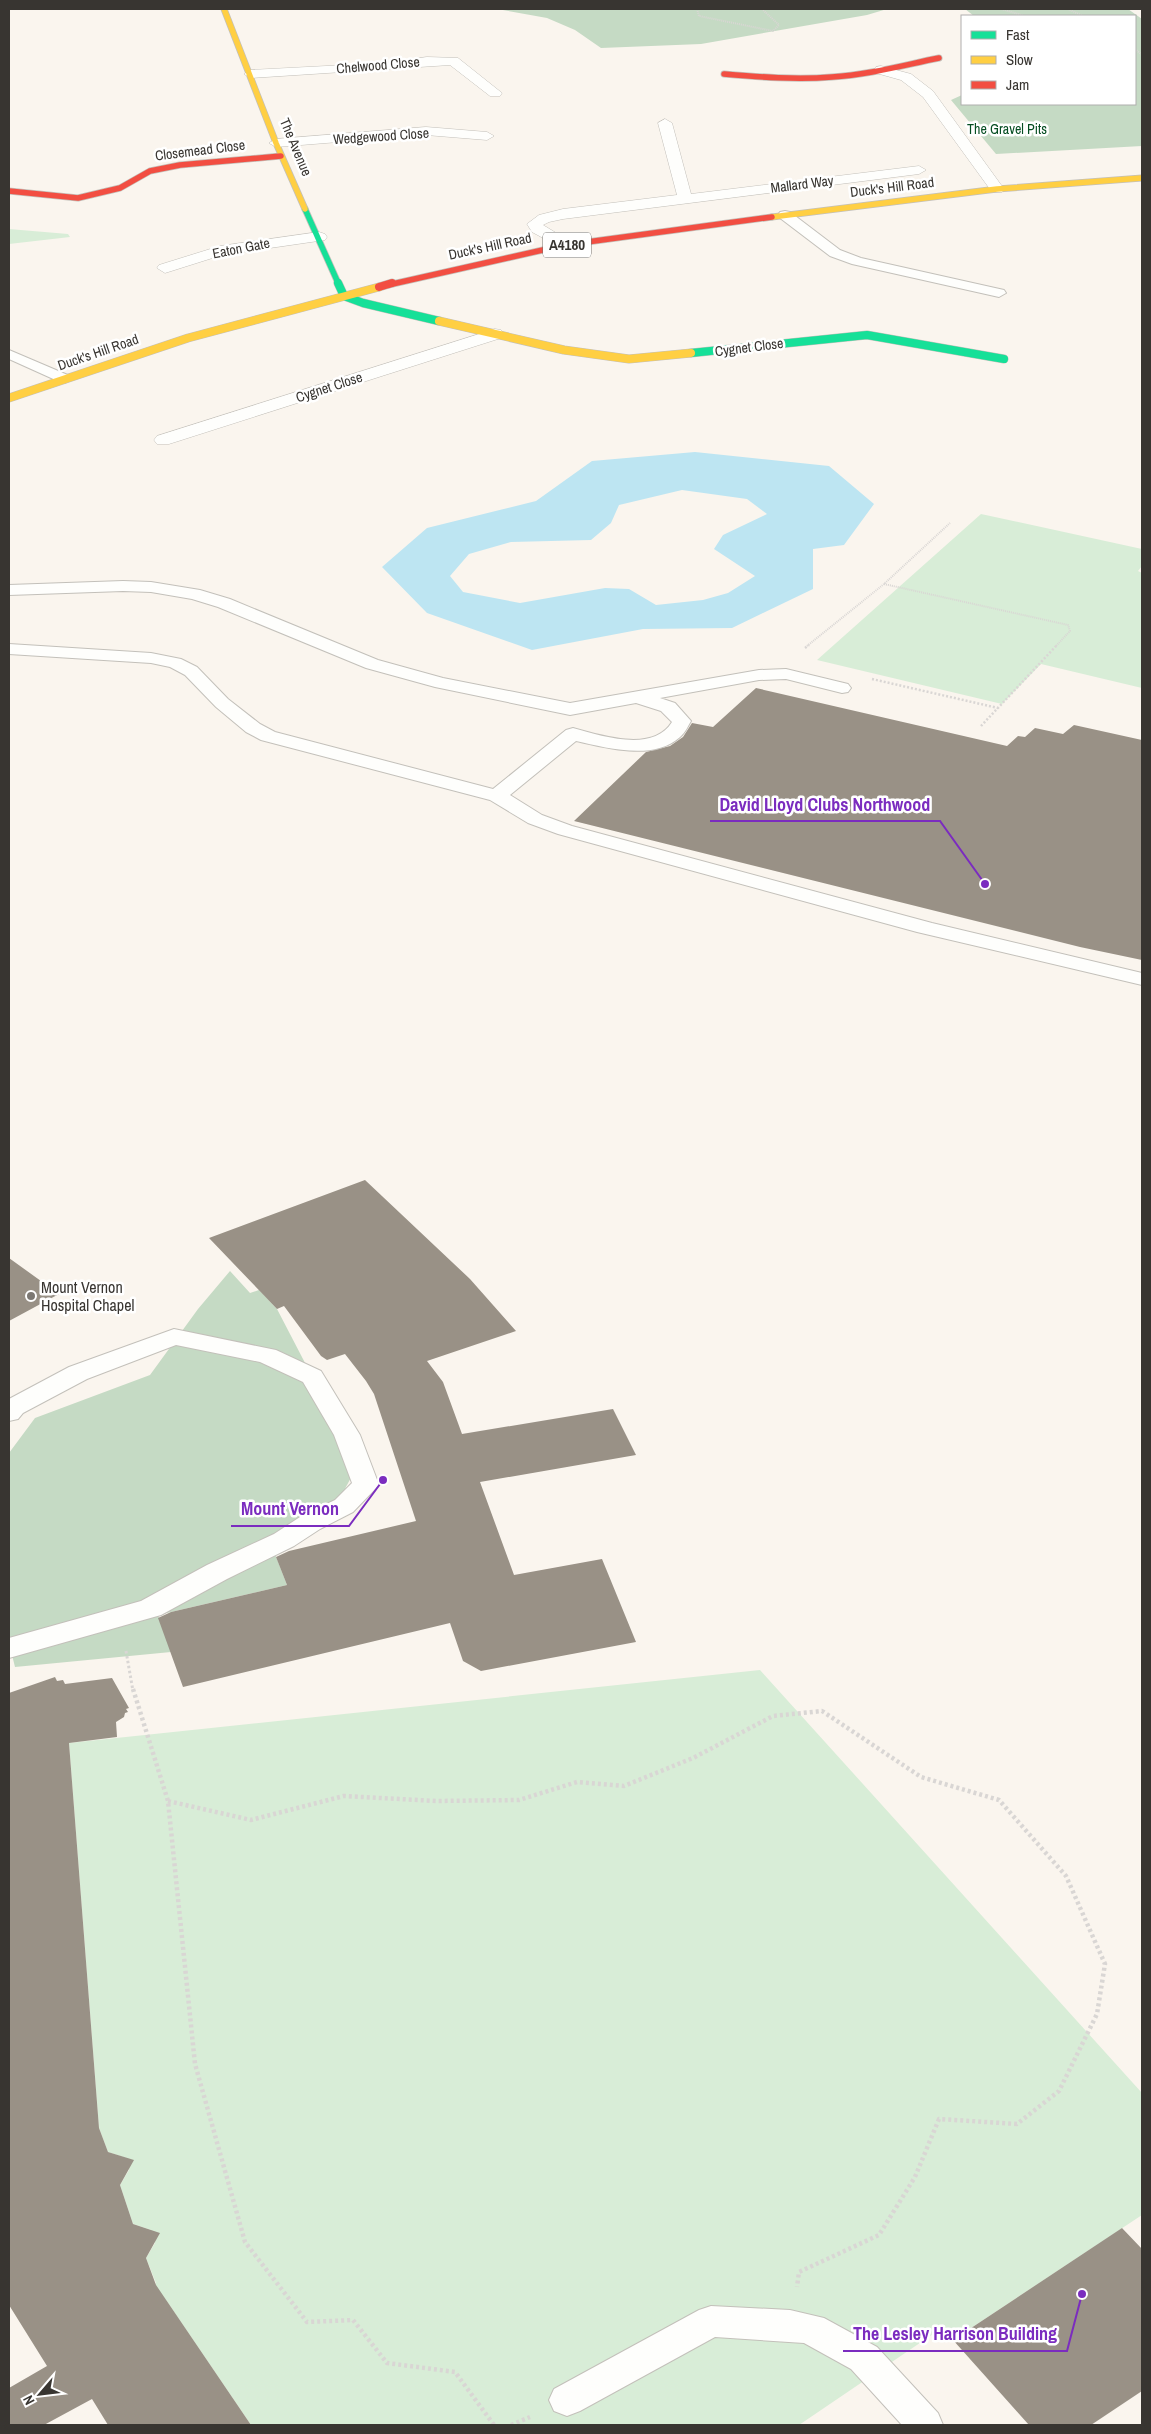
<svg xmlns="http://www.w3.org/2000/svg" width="1151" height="2434" font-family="'Archivo Narrow',sans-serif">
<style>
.green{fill:#d8edd7}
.forest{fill:#c5dac4}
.water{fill:#bde5f2;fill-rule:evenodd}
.building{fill:#999186}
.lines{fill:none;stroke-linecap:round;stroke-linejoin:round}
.lane-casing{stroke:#c3c0ba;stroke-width:2}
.street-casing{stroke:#c3c0ba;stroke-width:1}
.fast-far1-casing{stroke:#c3c0ba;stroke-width:7}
.fast-casing{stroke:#c3c0ba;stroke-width:9}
.slow-far1-casing{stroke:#c3c0ba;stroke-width:7}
.slow-casing{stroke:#c3c0ba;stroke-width:9}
.jam-far1-casing{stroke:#c3c0ba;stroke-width:7}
.jam-casing{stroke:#c3c0ba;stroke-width:9}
.path-far3{stroke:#d9d6d4;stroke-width:2;stroke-dasharray:1 1;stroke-linecap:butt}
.path-far2{stroke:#d9d6d4;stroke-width:2.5;stroke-dasharray:2 2;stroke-linecap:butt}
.path-far1{stroke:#d9d6d4;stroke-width:3;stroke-dasharray:2.5 2.5;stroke-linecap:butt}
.path{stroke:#d9d6d4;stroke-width:4.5;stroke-dasharray:3 3;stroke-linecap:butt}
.lane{fill:#fefefc;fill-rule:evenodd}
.street{fill:#fefefc;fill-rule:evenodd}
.fast-far1{stroke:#16e098;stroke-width:5.5}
.fast{stroke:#16e098;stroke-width:8}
.slow-far1{stroke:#ffcf43;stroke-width:5.5}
.slow{stroke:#ffcf43;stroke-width:8}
.jam-far1{stroke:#f24e42;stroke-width:5.5}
.jam{stroke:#f24e42;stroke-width:8}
.poi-dot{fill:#7c7873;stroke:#fff;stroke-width:2}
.labels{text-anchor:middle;stroke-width:5;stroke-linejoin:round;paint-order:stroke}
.far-street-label{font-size:14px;fill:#383531;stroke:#fff}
.far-park-label{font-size:14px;fill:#054d22;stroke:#fff}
.shield{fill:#fff;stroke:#74726f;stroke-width:1}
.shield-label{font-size:15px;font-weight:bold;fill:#383531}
.poi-label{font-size:16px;fill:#383531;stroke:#fff;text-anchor:start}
.leader{fill:none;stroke:#7b2cbf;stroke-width:2}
.callout-dot{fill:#7b2cbf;stroke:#fff;stroke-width:2}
.callout-label{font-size:18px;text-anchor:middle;font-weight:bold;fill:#7b2cbf;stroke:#fff;stroke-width:5;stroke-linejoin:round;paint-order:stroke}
</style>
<rect width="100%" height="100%" fill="#faf5ee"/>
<path class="green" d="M9,229L68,234L70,237L9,244Z
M981,514L1142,549V566L1138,571L1142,573V688L1041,664L1002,704L817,660Z
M760,1670L1142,2093V2215L953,2340L939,2330L799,2425H251L166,2300L154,2285L156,2283L146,2258L155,2243L151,2230L133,2224L120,2185L129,2170L126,2158L108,2152L99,2128L69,1743Z"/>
<path class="forest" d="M497,9H887L867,15L701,44L601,48L575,30L547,18Z
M965,9H1128L1142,19V146L996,154L951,100L962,95V104H1135V16H974Z
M230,1271L250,1293L259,1290L277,1309L343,1436L355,1470L339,1500L275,1554L287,1585L158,1615L171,1652L15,1667L9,1643V1453L35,1418L150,1375L198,1309Z"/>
<path class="water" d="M695,452L829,466L874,504L844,545L813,549V589L732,628L643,629L532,650L427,613L382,567L427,528L536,501L592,461ZM682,490L747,499L767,514L723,535L714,549L755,576L728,593L703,600L656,605L629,589L605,588L520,603L463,592L450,576L469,554L511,542L591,540L611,523L619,505Z"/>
<path class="building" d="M756,688L1007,746L1018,736L1025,737L1035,728L1063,734L1074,725L1142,740V960L1080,947L574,821L646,752L670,746L683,737L692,723L713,727Z
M365,1180L470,1279L516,1331L427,1361L443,1382L462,1434L613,1409L636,1455L480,1482L514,1575L602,1559L636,1642L481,1671L463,1661L450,1623L183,1687L158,1618L171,1612L287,1585L276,1557L289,1551L416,1521L374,1394L366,1381L345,1354L327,1360L321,1356L284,1306L277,1309L209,1238Z
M9,1258L59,1294L9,1321Z
M55,1677L57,1681L63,1680L65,1684L112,1678L129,1708L126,1709L128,1712L125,1713L124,1717L116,1722L117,1737L69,1743L99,2128L108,2152L134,2160L120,2185L133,2224L160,2233L146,2258L156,2285L251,2425H108L92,2399L44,2425H9V2388L47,2366L9,2305V1693Z
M1122,2228L1142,2249V2391L1091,2425H1029L953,2340Z"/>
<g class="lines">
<defs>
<path id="lane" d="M785,211L790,212L840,250L861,258L1004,290L1006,293L999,297L852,264L830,256L780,218L778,215L780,212Z
M9,350L70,376L72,379L65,383L60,382L9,359Z
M123,581L151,582L200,590L230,599L378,660L443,678L570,703L759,670L786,669L848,684L851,688L848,692L842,693L786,679L759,680L660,698L675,703L691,721C688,726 685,733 680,737C654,761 607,748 576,741L510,795L542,815L572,826L932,923L1142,973V985L917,932L558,834L528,823L490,800L261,740L246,732L216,707L185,675L170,667L151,663L9,654V644L151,653L181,659L197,667L228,699L260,724L275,732L493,789L566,730L573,728C602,736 653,753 672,722L661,711L636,703L570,715L435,687L366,668L218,607L192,599L151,592L123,591L9,595V585Z
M174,1329L276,1350L321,1371L360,1435L379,1485L353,1512L320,1529L294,1546L227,1579L161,1615L9,1658V1638L141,1601L207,1565L274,1534L300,1517L335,1500L352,1483L334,1435L303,1382L260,1362L176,1345L87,1379L23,1413L18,1419L9,1421V1399L69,1367Z
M711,2306L790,2310L824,2318L877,2347L938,2413L943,2425H902L851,2369L804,2343L715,2337L580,2411L567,2416L554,2411L549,2400L554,2389L699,2310Z"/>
<path id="street" d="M427,57L458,58L502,93L500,96H490L450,65L251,78L244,74L251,70L384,63Z
M881,66L911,74L933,91L1004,189L1002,192H992L923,97L901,80L876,73L874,70L876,67Z
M665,119L672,123L691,194L919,166L926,170L919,174L563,219L549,222L543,225L571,242L573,245L571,248L565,250L532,232L527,224L539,215L563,209L677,195L658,123Z
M426,127L487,132L494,136L487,140L426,135L276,147L269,143L276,139Z
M319,232L325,234L327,237L325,240L222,255L165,273L157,268L159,265L220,246Z
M495,329L501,330L503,334L501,338L169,444H157L154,440L157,436Z"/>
<path id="fast-far1" d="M305,209L339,285"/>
<path id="fast" d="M338,283L344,296L363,303L439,321
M691,353L867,335L1004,359"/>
<path id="slow-far1" d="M224,9L276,143L305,209
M772,217L997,189L1142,178"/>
<path id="slow" d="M439,321L564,350L629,359L691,353
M9,398L188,338L379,287"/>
<path id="jam-far1" d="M724,74C760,77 796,80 832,77C868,75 904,65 939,58
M9,191L78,198L120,188L150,171L180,165L281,156
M388,285L565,245L772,217"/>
<path id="jam" d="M379,287L392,283"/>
</defs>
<use href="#lane" class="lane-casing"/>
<use href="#street" class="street-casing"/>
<use href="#fast-far1" class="fast-far1-casing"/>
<use href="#fast" class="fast-casing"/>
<use href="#slow-far1" class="slow-far1-casing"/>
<use href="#slow" class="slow-casing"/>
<use href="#jam-far1" class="jam-far1-casing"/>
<use href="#jam" class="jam-casing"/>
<path class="path-far3" d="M697,9L699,16L773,31L779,25L762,9
M1001,9L1025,16
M1068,9L1083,16
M1135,49L1142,55
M884,584L1068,625L1070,631L1056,646
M807,646L884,584L950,523"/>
<path class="path-far2" d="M805,648L809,645
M872,679L998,708
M981,726L1057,645"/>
<path class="path-far1" d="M126,1651L133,1691"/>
<path class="path" d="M133,1689L168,1801L195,2064L245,2242L307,2322L353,2320L387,2363L455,2372L494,2425
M168,1801L251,1820L344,1796L436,1801L519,1800L577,1782L624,1786L693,1758L773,1716L822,1711L921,1777L999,1800L1066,1876L1105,1964L1097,2014L1059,2091L1017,2124L939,2119L915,2177L879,2235L799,2272L797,2287
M511,2425L530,2417"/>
<use href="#lane" class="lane"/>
<use href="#street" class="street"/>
<use href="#fast-far1" class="fast-far1"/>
<use href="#fast" class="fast"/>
<use href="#slow-far1" class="slow-far1"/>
<use href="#slow" class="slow"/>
<use href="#jam-far1" class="jam-far1"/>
<use href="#jam" class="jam"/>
</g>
<circle class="poi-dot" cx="31" cy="1296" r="5"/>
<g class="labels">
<g class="far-street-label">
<text transform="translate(378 65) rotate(-5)" y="5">Chelwood Close</text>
<text transform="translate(381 136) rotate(-4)" y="5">Wedgewood Close</text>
<text transform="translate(296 147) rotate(67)" y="5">The Avenue</text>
<text transform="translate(200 150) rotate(-7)" y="5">Closemead Close</text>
<text transform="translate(802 184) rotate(-7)" y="5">Mallard Way</text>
<text transform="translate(892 187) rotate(-7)" y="5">Duck's Hill Road</text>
<text transform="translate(490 246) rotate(-12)" y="5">Duck's Hill Road</text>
<text transform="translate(241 248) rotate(-11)" y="5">Eaton Gate</text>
<text transform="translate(749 347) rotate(-7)" y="5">Cygnet Close</text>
<text transform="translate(98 352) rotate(-19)" y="5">Duck's Hill Road</text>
<text transform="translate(329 387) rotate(-18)" y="5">Cygnet Close</text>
</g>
<g class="far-park-label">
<text x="1007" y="134">The Gravel Pits</text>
</g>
<rect class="shield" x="543" y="232.5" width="48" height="25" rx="4"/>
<g class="shield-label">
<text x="567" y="250">A4180</text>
</g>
<g class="poi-label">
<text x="41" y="1293">Mount Vernon<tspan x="41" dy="18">Hospital Chapel</tspan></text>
</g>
</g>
<path class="leader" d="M985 884L940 821H710M383 1480L349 1526H231M1082 2294L1067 2351H843"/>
<g class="callout-dot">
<circle cx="985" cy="884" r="5"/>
<circle cx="383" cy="1480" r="5"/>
<circle cx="1082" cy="2294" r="5"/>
</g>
<g class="callout-label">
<text x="825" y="811">David Lloyd Clubs Northwood</text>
<text x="290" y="1515">Mount Vernon</text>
<text x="955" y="2340">The Lesley Harrison Building</text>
</g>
<rect width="1151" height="2434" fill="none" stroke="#383531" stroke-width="20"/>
<rect x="961" y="15" width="175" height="90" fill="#ffffff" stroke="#afaead"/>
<rect x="971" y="31" width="25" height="8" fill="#16e098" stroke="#afaead"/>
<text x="1006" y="40" font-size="15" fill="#383531">Fast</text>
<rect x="971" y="56" width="25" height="8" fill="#ffcf43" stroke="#afaead"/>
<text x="1006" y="65" font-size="15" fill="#383531">Slow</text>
<rect x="971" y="81" width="25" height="8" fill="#f24e42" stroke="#afaead"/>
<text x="1006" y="90" font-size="15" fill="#383531">Jam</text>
<g transform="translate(40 2394) rotate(242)" stroke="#ffffff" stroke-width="4" paint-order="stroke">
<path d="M0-4L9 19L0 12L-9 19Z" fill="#383531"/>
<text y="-8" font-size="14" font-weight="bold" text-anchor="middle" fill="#383531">N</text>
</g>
</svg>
